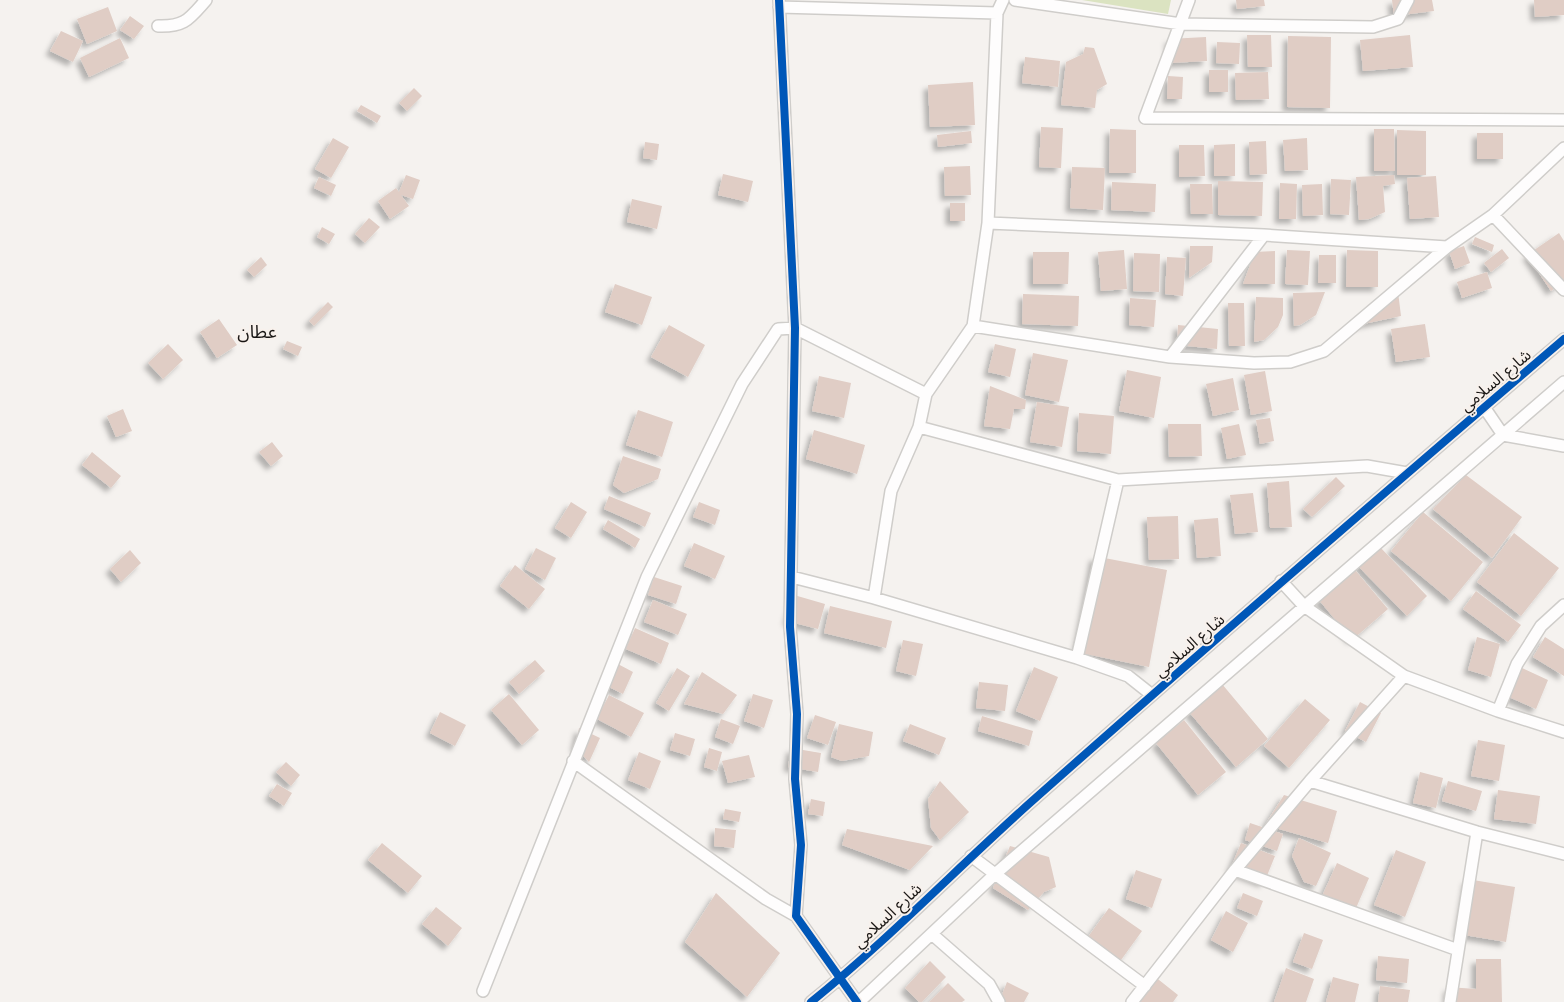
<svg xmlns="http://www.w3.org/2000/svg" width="1564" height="1002" font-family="'Varela Round','Noto Sans Arabic',sans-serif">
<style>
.green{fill:#dbe3c1}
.building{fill:#e0cdc5;filter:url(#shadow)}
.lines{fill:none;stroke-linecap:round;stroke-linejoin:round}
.street-casing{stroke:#cfcdca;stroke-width:14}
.street{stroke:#fefdfd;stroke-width:11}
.cycleway-casing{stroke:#f8f1ec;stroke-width:11}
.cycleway{stroke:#0057b8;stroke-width:8}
.labels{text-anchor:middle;stroke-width:4;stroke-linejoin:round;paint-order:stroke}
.street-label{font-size:16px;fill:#191614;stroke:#f8f1ec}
.neighbourhood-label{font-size:18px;fill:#191614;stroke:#f8f1ec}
</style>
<defs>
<filter id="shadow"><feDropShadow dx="-4.5" dy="4.5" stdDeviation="2.5" flood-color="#0004"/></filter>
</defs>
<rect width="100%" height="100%" fill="#f5f2ef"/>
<path class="green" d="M1082,0H1171L1168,14Z"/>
<path class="building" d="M1236,0H1264L1265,6L1237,9Z
M1392,0H1432L1434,11L1394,16Z
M1534,0H1564V15L1535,17Z
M108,7L117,31L87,44L77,19Z
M130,16L144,26L134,39L120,30Z
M61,31L83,41L73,62L50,51Z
M1247,35H1271L1272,67H1248Z
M1410,35L1413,67L1363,71L1360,40Z
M1288,36L1331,37L1330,108L1287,107Z
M1206,37L1207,61L1170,63L1169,39Z
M120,38L129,58L89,77L80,58Z
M1217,42L1240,43L1239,64L1216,63Z
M1085,47L1094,48L1107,84L1097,90L1095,108L1061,105L1066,62L1083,54Z
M1025,57L1060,61L1058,87L1022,83Z
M1209,70H1228V92H1209Z
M1268,72L1269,99L1236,100L1235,73Z
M1168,76L1183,77L1182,99H1167Z
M973,82L975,125L930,127L928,85Z
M414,88L422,96L407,111L399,103Z
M361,105L381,116L377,123L357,111Z
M1041,127L1063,128L1061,168L1039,167Z
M1110,129L1136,130V173H1109Z
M1374,129H1394L1395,171H1374Z
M1397,130L1426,131V175H1397Z
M971,131L972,143L938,147L937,135Z
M1477,133H1503V159H1477Z
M333,138L349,147L331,178L315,169Z
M1307,138L1308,170L1285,171L1283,140Z
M1266,141L1267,174L1250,175L1249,142Z
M645,142L659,144L657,160L643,158Z
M1235,144V176H1214V145Z
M1179,145H1204L1205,176L1179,177Z
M970,166L971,195L945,196L944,167Z
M1072,167L1105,168L1103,210L1070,208Z
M723,174L753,181L748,202L718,195Z
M406,175L420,180L413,199L401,195L409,206L390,219L378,201L396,188L399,192Z
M1394,175L1395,184L1383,186L1385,212L1369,219L1359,220L1356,177Z
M1436,176L1439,217L1410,219L1407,178Z
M319,177L336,185L331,196L314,188Z
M1331,179L1351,180L1349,215L1330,214Z
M1218,181L1263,182L1262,216L1218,215Z
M1112,182L1156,184L1155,212L1111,210Z
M1280,183L1297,184L1296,219H1279Z
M1190,184H1212L1213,214H1191Z
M1322,184L1323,215L1303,216L1302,185Z
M632,199L662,206L657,229L627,222Z
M950,203H965V221H950Z
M369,218L380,227L365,243L355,234Z
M322,227L335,234L329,244L317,237Z
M1559,233L1564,241V281L1551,291L1527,255Z
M1475,237L1494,245L1492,252L1472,244Z
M1190,246H1213L1212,262L1189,278Z
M1464,246L1470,263L1455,269L1449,251Z
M1502,249L1509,258L1491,272L1484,263Z
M1124,250L1127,289L1101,291L1098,252Z
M1287,250L1310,251L1308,285L1285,284Z
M1347,250L1378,251V287H1346Z
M1275,251V284H1243L1255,252Z
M1033,252H1069L1068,284H1033Z
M1134,253L1160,254L1159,292L1133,291Z
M1319,255H1336V283H1318Z
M261,257L267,265L254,277L247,270Z
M1167,257L1186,258L1183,296L1165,294Z
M1487,272L1492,288L1462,298L1457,282Z
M615,284L652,297L642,325L605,312Z
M1325,292L1316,315L1300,325L1294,326L1293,293Z
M1398,292L1401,316L1354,326Z
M1023,294L1079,296L1078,326L1022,324Z
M1256,297L1283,298V315L1278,327L1264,340L1254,342Z
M1130,298L1156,300L1154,327L1129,325Z
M328,302L333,307L314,326L309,321Z
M1228,303H1244L1245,346H1229Z
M219,319L237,345L217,358L200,332Z
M1425,324L1430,357L1396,362L1391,329Z
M669,325L705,345L688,377L651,357Z
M1178,325L1218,329L1217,349L1177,345Z
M287,341L302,347L298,356L283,349Z
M168,344L183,360L163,379L148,363Z
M995,344L1016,349L1010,377L988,372Z
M1033,353L1068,360L1059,402L1025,395Z
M1127,370L1161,377L1154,418L1119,411Z
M1265,371L1272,411L1251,415L1244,375Z
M819,376L851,383L844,418L812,411Z
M1233,378L1239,410L1213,416L1206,384Z
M990,386L1026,400L1025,409H1014L1010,429L984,426Z
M1037,402L1069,407L1062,447L1030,442Z
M123,409L132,431L116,437L107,416Z
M638,410L673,422L662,457L626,445Z
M1079,413L1114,416L1111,454L1077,451Z
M1270,418L1274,441L1260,444L1256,420Z
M1168,424H1201L1202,456L1169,457Z
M1239,424L1246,455L1227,459L1221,428Z
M814,430L865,445L857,474L806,459Z
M272,442L283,456L271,466L259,452Z
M92,452L121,476L111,488L82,465Z
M623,456L661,469L658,479L624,493L613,485Z
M1466,475L1522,517L1492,558L1433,509Z
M1336,477L1345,486L1312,517L1303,509Z
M1289,481L1292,527L1270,528L1267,483Z
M1253,493L1258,532L1235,534L1230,495Z
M609,496L651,513L645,527L604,509Z
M571,502L587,512L571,538L555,528Z
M699,502L720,510L715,525L693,517Z
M1423,512L1483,562L1451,601L1391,551Z
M1178,516L1179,559L1149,560L1147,517Z
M1218,518L1221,556L1197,558L1194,520Z
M608,520L640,539L635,548L603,529Z
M1514,533L1559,568L1521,616L1477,582Z
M694,543L725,556L715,579L684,566Z
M1379,546L1427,596L1407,616L1358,566Z
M536,548L556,558L545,580L525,569Z
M130,550L141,563L121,582L110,569Z
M1094,556L1167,570L1149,667L1076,652Z
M515,565L545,589L529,609L500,586Z
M1355,570L1388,609L1352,640L1319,600Z
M654,577L682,586L676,604L648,595Z
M1476,591L1521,625L1508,642L1463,609Z
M794,595L825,604L818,629L787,621Z
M653,600L687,614L678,635L644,622Z
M830,606L892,621L886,648L824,633Z
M635,628L669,643L661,664L626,649Z
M1477,637L1500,644L1491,677L1468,670Z
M1545,637L1564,649V676L1533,657Z
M903,640L923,644L916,676L896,671Z
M535,660L545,671L519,694L509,682Z
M616,663L633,672L623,694L605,685Z
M1034,667L1058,677L1040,721L1016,711Z
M677,668L690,676L669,711L656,703Z
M1522,668L1548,680L1536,709L1509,697Z
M702,672L737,695L723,714L684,704Z
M979,682L1008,685L1005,711L976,708Z
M1222,684L1268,739L1236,767L1189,712Z
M509,694L539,730L522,745L491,710Z
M753,694L773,700L764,728L744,721Z
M609,695L644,713L631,737L597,719Z
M1305,699L1330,720L1289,768L1264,746Z
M1360,702L1381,713L1366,742L1345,731Z
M440,712L466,725L455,746L430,733Z
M815,715L836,722L828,745L807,738Z
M982,716L1033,731L1029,746L978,731Z
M721,719L740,726L733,744L715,737Z
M1184,720L1226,772L1198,795L1156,743Z
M839,724L873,732L869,756L842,761L831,757Z
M910,724L946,738L939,755L903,741Z
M579,728L600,738L589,762L575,747Z
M675,733L695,739L690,756L670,750Z
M1478,740L1505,745L1499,781L1471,776Z
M709,748L722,752L717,771L704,767Z
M791,748L821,753L818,772L788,767Z
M639,752L661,761L650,789L628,780Z
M749,755L755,777L728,783L722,761Z
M286,762L300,775L291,786L276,772Z
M1420,772L1443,778L1436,808L1413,803Z
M940,781L969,812L940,840L931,828L928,799Z
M1448,781L1482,791L1476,811L1442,801Z
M277,784L292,793L284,806L269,796Z
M1498,790L1540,796L1536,824L1494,819Z
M1284,795L1337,811L1328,843L1265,825Z
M811,799L825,802L823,816L808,814Z
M725,809L741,812L739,822L723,819Z
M1250,823L1283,834L1277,851L1245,840Z
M715,828L736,830L734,848L714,846Z
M847,829L933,846L910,870L842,845Z
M1299,838L1331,853L1316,886L1304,882L1292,856Z
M382,843L422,876L408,893L368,860Z
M1241,843L1275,856L1264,883L1230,870Z
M1010,846L1049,857L1056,887L1044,892L1028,910L993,888Z
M1396,850L1426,862L1405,917L1374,905Z
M1337,863L1369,878L1356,908L1323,894Z
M1136,870L1162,879L1152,908L1126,899Z
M1467,879L1515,887L1506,942L1458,934Z
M716,893L780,953L747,997L685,942Z
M1243,893L1263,901L1257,916L1237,908Z
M436,907L462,928L448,946L422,924Z
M1109,908L1142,931L1121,960L1088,937Z
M1226,911L1248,923L1233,952L1211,940Z
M1304,933L1323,940L1312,969L1293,962Z
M1378,956L1409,959L1407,983L1376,980Z
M1476,959H1501L1502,1002H1447L1448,987L1476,989Z
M930,961L946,977L922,1002H919L905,988Z
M1286,968L1314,979L1306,1002H1274Z
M1154,976L1178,995L1173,1002H1134Z
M1333,977L1359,984L1355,1002H1326Z
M1007,982L1029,993L1024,1002H999Z
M948,983L965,1000L962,1002H929Z
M1380,986L1410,990L1408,1002H1378Z"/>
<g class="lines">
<defs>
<path id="street" d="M779,0L795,328L790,627L797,714L795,779L801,845L796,916L857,1002
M1015,0L1181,24L1373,27L1398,19L1408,0
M1189,0L1145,118L1564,120
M779,7L997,13
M158,26C185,27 189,19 206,0
M1493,215L1564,290
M988,223L1264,235L1447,247
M973,326L1170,357L1254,363L1290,362L1324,351L1447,247L1493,215L1564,148
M1170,357L1264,235
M1484,407L1503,435L1564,446
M919,427L1118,480L1367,466L1407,473
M792,577L874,598L1077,658L1128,676L1152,695
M1281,581L1304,606L1404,676L1498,711L1564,732
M874,598L891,491L919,427L926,394L973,326L988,223L997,13L1003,0
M1077,658L1118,480
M1498,711L1517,664L1541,626L1564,605
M573,761L766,899L796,916
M1310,781L1477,832L1564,854
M971,856L1145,986
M1235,870L1458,950
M933,935L989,984L999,1002
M483,991L647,577L742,384L778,329L795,328L926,394
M811,1002C888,940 957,868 1031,802C1207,646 1385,492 1564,339
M859,1002L994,875L1564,382
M1132,1002L1235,870L1310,781L1404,676
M1450,1002L1477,832"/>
</defs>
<use href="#street" class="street-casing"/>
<use href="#street" class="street"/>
<defs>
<path id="cycleway" d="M779,0L795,328L790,627L797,714L795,779L801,845L796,916L857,1002
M811,1002C888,940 957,868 1031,802C1207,646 1385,492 1564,339"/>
</defs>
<use href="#cycleway" class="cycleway-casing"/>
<use href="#cycleway" class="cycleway"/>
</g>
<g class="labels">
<g class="street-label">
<text transform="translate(1495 380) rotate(-40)" y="6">شارع السلامي</text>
<text transform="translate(1189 645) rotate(-41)" y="6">شارع السلامي</text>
<text transform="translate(887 915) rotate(-43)" y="6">شارع السلامي</text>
</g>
<g class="neighbourhood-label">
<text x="257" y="338">عطان</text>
</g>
</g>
</svg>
